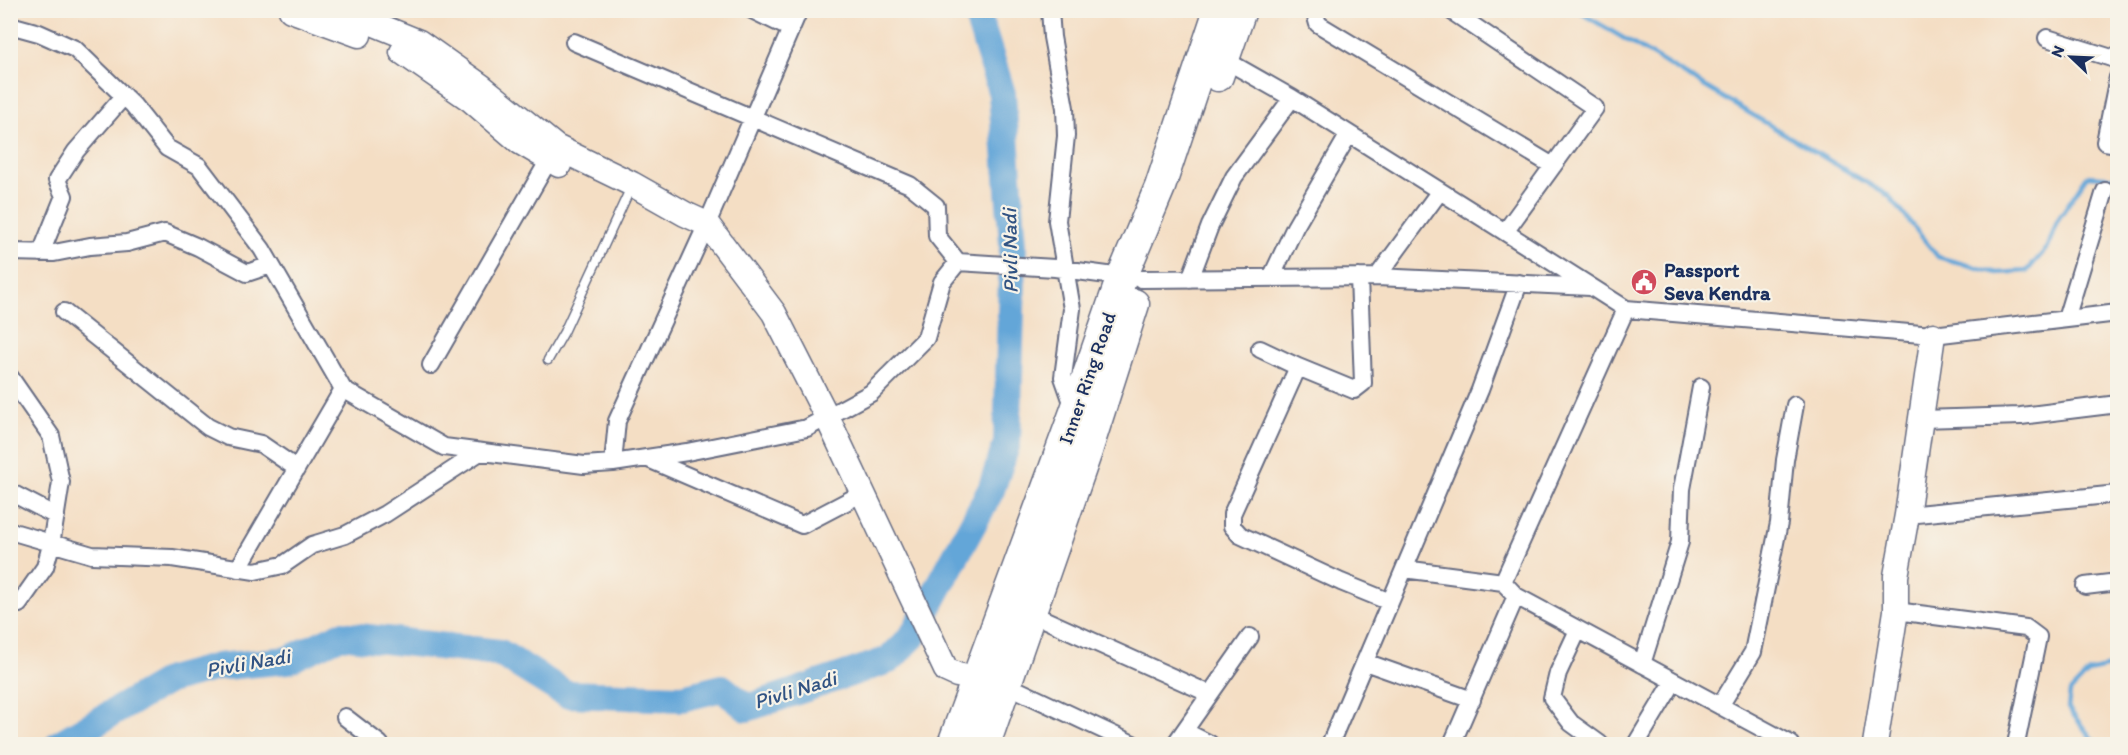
<svg xmlns="http://www.w3.org/2000/svg" width="2128" height="755" font-family="Itim,sans-serif">
<style>
.lines{fill:none;stroke-linecap:round;stroke-linejoin:round}
.stream{stroke:#63a6d8;stroke-width:4.5}
.river{stroke:#63a6d8;stroke-width:28}
.lane-casing{stroke:#676c82;stroke-width:11}
.street-casing{stroke:#676c82;stroke-width:20}
.secondary-casing{stroke:#676c82;stroke-width:27}
.highway-casing{stroke:#676c82;stroke-width:33}
.lane{stroke:#fff;stroke-width:8}
.street{stroke:#fff;stroke-width:16}
.secondary{stroke:#fff;stroke-width:24}
.highway{stroke:#fff;stroke-width:30}
.labels{text-anchor:middle;stroke-width:4.5;stroke-linejoin:round;paint-order:stroke}
.poi-label{font-size:20px;font-weight:bold;fill:#1b2f5e;stroke:#f7f3e8;text-anchor:start}
.street-label{font-size:20px;fill:#1b2f5e;stroke:#f7f3e8}
.water-label{font-size:21px;font-style:italic;fill:#315383;stroke:#f7f3e8}
</style>
<rect width="100%" height="100%" fill="#f7f3e8"/>
<filter id="ink" filterUnits="userSpaceOnUse"><feTurbulence type="fractalNoise" baseFrequency=".0167" numOctaves="2"/><feDisplacementMap in="SourceGraphic" scale="12" xChannelSelector="R" yChannelSelector="G"/><feConvolveMatrix kernelMatrix="1 2 1 2 8 2 1 2 1" color-interpolation-filters="sRGB"/></filter>
<filter id="wash" filterUnits="userSpaceOnUse"><feTurbulence type="fractalNoise" baseFrequency=".008" numOctaves="4" result="noise"/><feDisplacementMap in="SourceGraphic" scale="24" xChannelSelector="R" yChannelSelector="G"/><feGaussianBlur stdDeviation="1.35" result="paint"/><feColorMatrix in="noise" values="0 0 0 0 0 0 0 0 0 0 0 0 0 0 0 0 0 1.4 0 .05"/><feComposite in="paint" operator="in"/></filter>
<g filter="url(#wash)">
<rect width="100%" height="100%" fill="#f4dec4"/>
<g class="lines">
<path class="stream" d="M1576,10L1889,196L1938,257L1997,273L2027,271L2048,247L2057,221L2087,176L2118,178
M2096,744L2068,708L2070,692L2089,672L2118,665"/>
<path class="river" d="M59,744L169,680L217,667L288,660L341,635L500,653L566,694L682,698L722,688L747,708L889,660L912,637L991,490L1007,443L1013,244L1002,94L976,10"/>
</g>
</g>
<g filter="url(#ink)">
<g class="lines">
<defs>
<path id="lane" d="M548,360L564,332L632,185"/>
<path id="street" d="M752,10L791,29
M1050,10L1052,37L1065,108L1066,136L1057,221L1072,309L1063,377L1074,408
M1314,10L1318,24L1553,166
M1450,10L1595,108L1505,232L1626,309L1933,335L2118,313
M10,25L39,33L75,49L133,105L167,148L199,166L262,249L343,389L444,447L584,465L613,463L687,452L807,428L871,393L926,338L942,282L958,262
M2047,38L2118,60
M574,42L910,185L936,206L937,236L958,262L1055,268L1122,277
M1218,56L1292,98L1440,191
M2118,77L2105,142L2118,144
M10,252L54,253L90,246L127,243L165,233L198,247L247,273L271,265
M41,253L64,196L57,180L76,151L124,96
M1377,277L1440,191L1505,232
M1271,278L1295,227L1349,134
M1141,279L1377,277L1590,287
M1190,279L1210,226L1234,177L1292,98
M1626,309L1503,582L1516,596L1791,744
M64,312L208,427L228,437L261,444L296,468
M2066,319L2105,191
M1260,349L1298,367L1232,514V526L1240,535L1341,582L1390,602
M431,365L554,151
M1298,367L1354,390L1363,383L1359,277
M10,377L51,436L61,482L51,545L45,567L19,604L10,600
M1921,419L2021,416L2118,404
M646,458L802,525L863,493
M613,463L617,421L707,224L799,10
M10,492L56,516
M1907,515L2118,494
M10,531L92,555L172,558L255,571L283,565L312,545L345,535L385,514L480,452
M238,569L343,389
M1404,569L1503,582
M2085,586L2118,582
M1896,611L2026,628L2038,637L2016,744
M1030,613L1210,694
M1578,630L1558,673L1552,698L1571,723L1600,744
M1365,662L1472,700
M1642,664L1680,542L1682,489L1701,387
M1005,684L1133,744
M1720,706L1753,652L1779,523L1785,460L1795,405
M345,717L380,744
M1184,731L1210,744
M1175,744L1250,637
M1330,744L1480,390L1519,283
M1452,744L1516,596
M1636,744L1674,681"/>
<path id="secondary" d="M291,10L359,35
M340,10L419,42L481,86L556,147L632,184L685,214L707,224L774,313L827,417L946,670L957,675L994,682
M402,52L471,100L520,142L559,165
M1875,744L1896,611V576L1907,515L1933,335"/>
<path id="highway" d="M1218,76L1241,10
M953,744L1075,412L1122,277L1160,187L1219,10
M985,744L1087,451L1134,304"/>
</defs>
<use href="#lane" class="lane-casing"/>
<use href="#street" class="street-casing"/>
<use href="#secondary" class="secondary-casing"/>
<use href="#highway" class="highway-casing"/>
<use href="#lane" class="lane"/>
<use href="#street" class="street"/>
<use href="#secondary" class="secondary"/>
<use href="#highway" class="highway"/>
</g>
</g>
<defs>
<symbol id="civic-disc" viewBox="-11 -11 22 22"><circle r="9.5" fill="#d1495b" stroke="#f7f3e8"/><path d="M-.6-6.5H3V-4.5H.6V-3L4-1V1h2V6H-6V1h2V-1L-.6-3ZM-1.2 2.5V6h2.4V2.5Z" fill="#fff"/></symbol>
</defs>
<g fill-rule="evenodd">
<use href="#civic-disc" x="1629" y="267" width="30" height="30"/>
</g>
<g class="labels">
<g class="poi-label">
<text x="1664" y="277">Passport<tspan x="1664" dy="23">Seva Kendra</tspan></text>
</g>
<g class="street-label">
<text transform="translate(1087 378) rotate(-71)" y="7">Inner Ring Road</text>
</g>
<g class="water-label">
<text transform="translate(1010 251) rotate(-91)" y="7">Pivli Nadi</text>
<text transform="translate(248 663) rotate(-10)" y="7">Pivli Nadi</text>
<text transform="translate(795 690) rotate(-17)" y="7">Pivli Nadi</text>
</g>
</g>
<rect width="2128" height="755" fill="none" stroke="#f7f3e8" stroke-width="36"/>
<g transform="translate(2071 57) rotate(293)" stroke="#f7f3e8" stroke-width="4.5" paint-order="stroke">
<path d="M0-4.5L10 22L0 15L-10 22Z" fill="#1b2f5e"/>
<text y="-9" font-size="16" font-weight="bold" text-anchor="middle" fill="#1b2f5e">N</text>
</g>
</svg>
